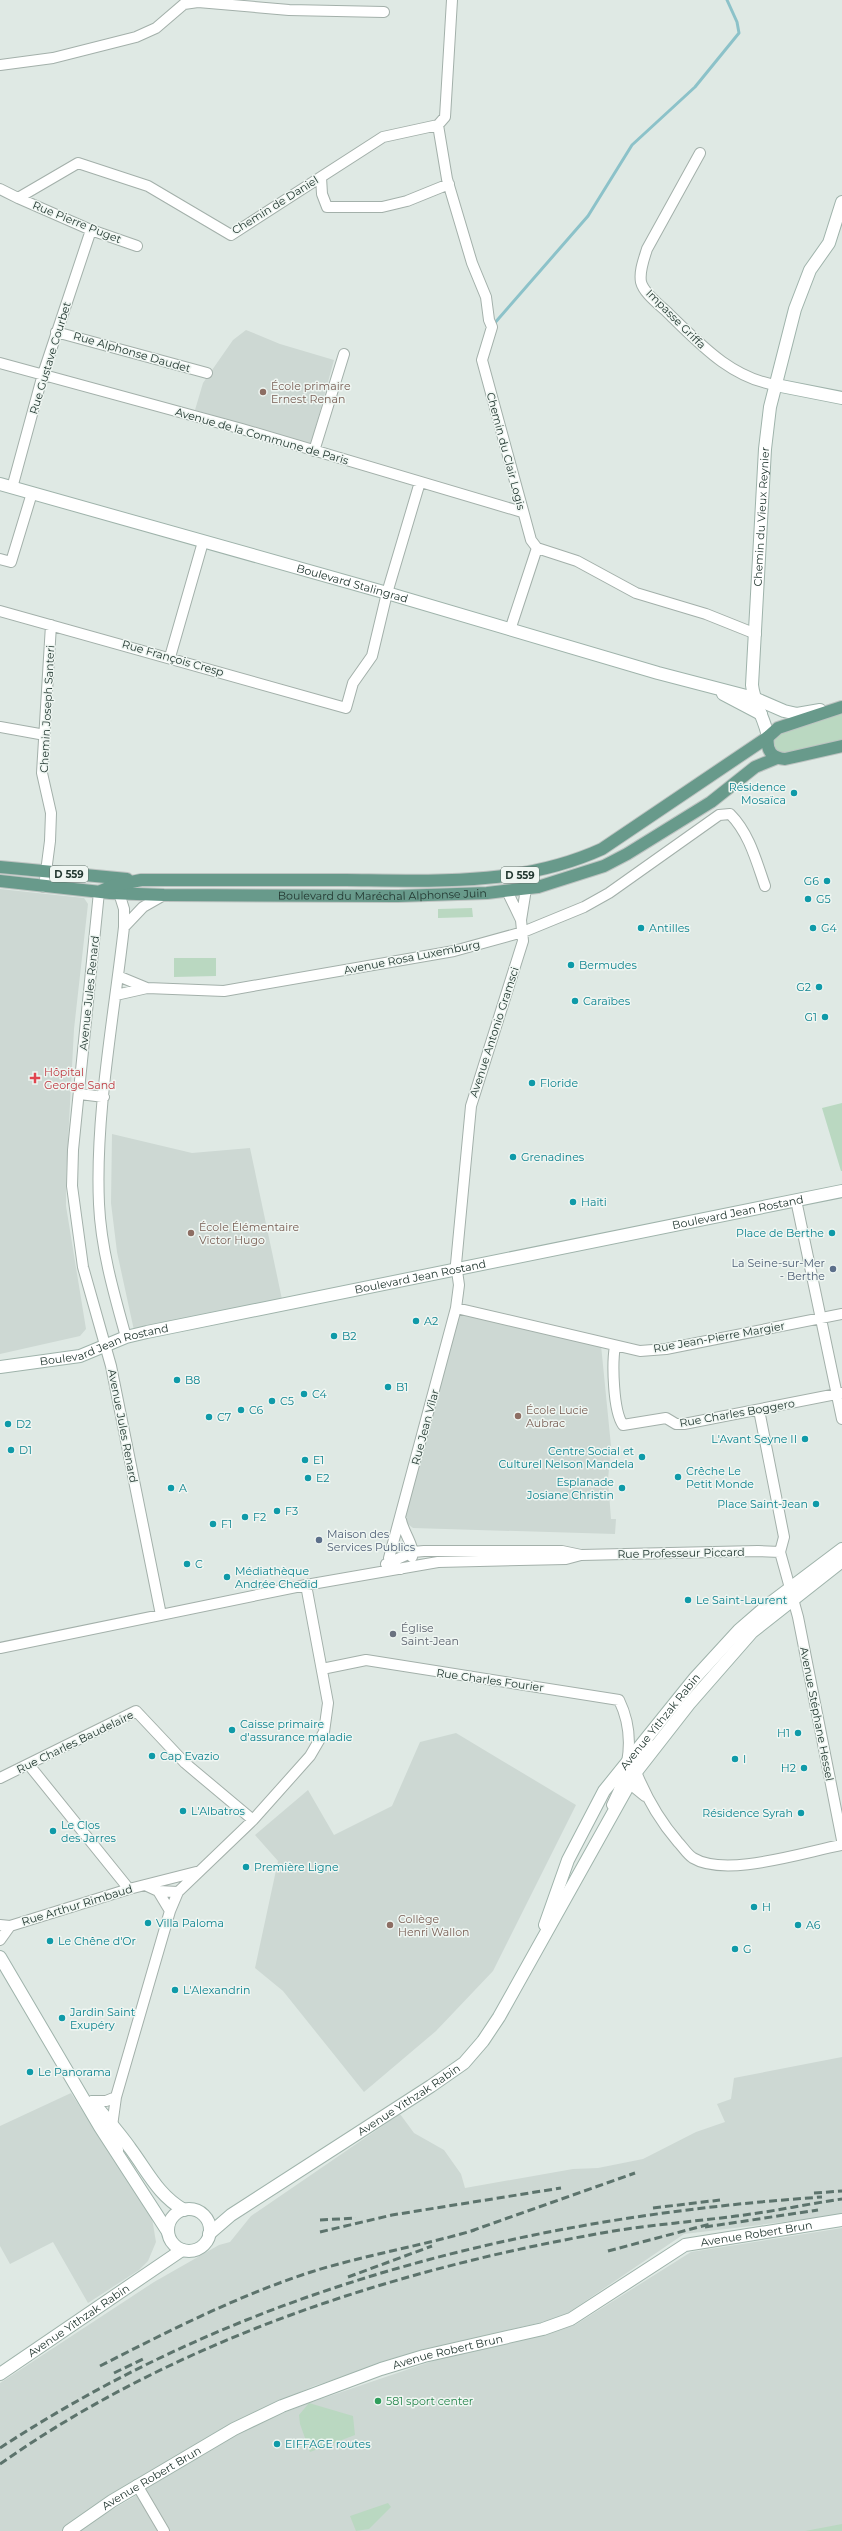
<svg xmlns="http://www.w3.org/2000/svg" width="842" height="2531" font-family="Montserrat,sans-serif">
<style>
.built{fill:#cdd8d3}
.green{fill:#bad8c1}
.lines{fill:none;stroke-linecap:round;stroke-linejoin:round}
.stream{stroke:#8cc2c9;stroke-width:3}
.street-casing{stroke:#a3b0aa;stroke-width:12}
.secondary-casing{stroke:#9fb3ab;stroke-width:14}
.primary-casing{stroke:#bdc3c1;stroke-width:14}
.street{stroke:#fff;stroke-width:10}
.secondary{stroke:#fff;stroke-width:12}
.primary{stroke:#689a8b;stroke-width:12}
.rail{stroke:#5c736c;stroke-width:3;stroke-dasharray:8 4;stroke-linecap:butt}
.education-dot{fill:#8d6e63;stroke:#eff6f2;stroke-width:1.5}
.culture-dot{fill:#0f9aa8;stroke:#eff6f2;stroke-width:1.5}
.health-dot{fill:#e0444e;stroke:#eff6f2;stroke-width:1.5}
.service-dot{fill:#5c6f8a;stroke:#eff6f2;stroke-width:1.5}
.worship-dot{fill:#6b7280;stroke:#eff6f2;stroke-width:1.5}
.leisure-dot{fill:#2e9e5b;stroke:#eff6f2;stroke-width:1.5}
.labels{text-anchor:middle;stroke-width:3;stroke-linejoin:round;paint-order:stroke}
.shield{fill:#eff6f2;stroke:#60706a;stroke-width:1}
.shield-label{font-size:10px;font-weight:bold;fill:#223730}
.street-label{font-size:11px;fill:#223730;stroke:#eff6f2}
.education-label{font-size:11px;fill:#785e54;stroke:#eff6f2;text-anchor:start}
.culture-label{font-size:11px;fill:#0d838f;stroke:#eff6f2;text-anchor:start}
.health-label{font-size:11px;fill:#be3a42;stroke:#eff6f2;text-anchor:start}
.service-label{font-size:11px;fill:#4e5e75;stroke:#eff6f2;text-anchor:end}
.worship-label{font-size:11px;fill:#5b616d;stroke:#eff6f2;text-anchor:start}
.leisure-label{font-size:11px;fill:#27864d;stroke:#eff6f2;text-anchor:start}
</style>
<rect width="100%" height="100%" fill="#dfe9e4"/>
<path class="built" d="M246,330L280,344L334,360L311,444L195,410L203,383L233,340Z
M0,889L84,898L88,904L74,1029L66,1179V1206L86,1329L80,1336L0,1354Z
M112,1134L192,1153L250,1148L283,1304L135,1335L117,1252L111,1203Z
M456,1308L601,1345L611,1446L608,1480L611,1519H616L615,1534L413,1528L400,1518Z
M456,1733L576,1805L493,1971L436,2031L364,2092L283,1991L255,1968L278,1861L255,1835L308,1790L334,1835L392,1806L420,1742Z
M842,2057V2215L684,2234L562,2317L435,2348L314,2386L262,2409L66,2531H0V2383L154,2282L219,2245L230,2242L251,2216L400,2114L414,2133L444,2150L461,2174L465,2188L573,2169L598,2168L643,2159L696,2132L725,2122L717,2104L731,2099L734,2078Z
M71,2093L152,2218L156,2242L148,2261L139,2270L88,2303L53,2242L10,2264L0,2246V2126Z
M842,2228V2531H75L132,2498L222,2437L306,2404L471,2348L514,2341L575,2325L691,2252Z"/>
<path class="green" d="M842,707V746L772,755V731Z
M472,908L473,917L438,918V909Z
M174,958H216V976L174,977Z
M842,1103V1171H841L822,1108Z
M309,2403L353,2416L355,2435L310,2452L300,2424L299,2415Z
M388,2503L391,2507L369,2529L356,2531L350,2516Z
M842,2524V2531H805Z"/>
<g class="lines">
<path class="stream" d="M493,325L588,216L632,145L695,87L739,33L737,22L727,0"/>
<defs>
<path id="street" d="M0,65L53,58L136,37L156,28L184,4L198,2L289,10L384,12
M438,125L447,179L472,263L486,297L489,320L492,327L482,360L531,540L537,548L577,561L636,593L706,614L756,634
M700,153L647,249C644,259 639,271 641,282C644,294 660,305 669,314C700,344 731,378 776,385
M321,177L322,194L327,207H382L407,201L449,184
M0,189L18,198L78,163L148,186L231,235L383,137L438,125L445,117L452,0
M18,198L91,230L137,246
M56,332L207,373
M0,363L242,429L522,512
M314,451L344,354
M12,488L43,374L91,230
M0,559L11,562L32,493
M0,611L346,708L353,683L372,656L387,593L420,482
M510,630L537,548
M170,657L203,542
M0,727L45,735
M44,887L50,841L51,813L42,773L51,625
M99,892L73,1150L72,1186L83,1267L111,1366L161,1615
M119,893L124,909V927
M521,920L526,889
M118,976L147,988
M116,995L147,988L224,991L454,951L523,932L584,907L609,893L719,815L730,814C749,833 756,860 765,886
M80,1094L104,1097
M796,1200L842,1419
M456,1308L640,1351L666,1349L842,1314
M126,1337C114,1294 101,1249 99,1204C95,1115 114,1016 124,927L143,907L164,895
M615,1346C612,1363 613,1411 623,1425L666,1418L676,1424H684L842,1393
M759,1410L784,1537L780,1552
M401,1520C403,1532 415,1546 412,1557
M780,1552L798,1617L842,1840
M386,1564L413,1552L424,1551H562L581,1555L758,1551L780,1552
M401,1569L394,1566L389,1558L456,1308L459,1285L456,1264L471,1106L523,941L521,920L507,891
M0,1648L306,1585L438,1562L566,1559L581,1555
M322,1669L366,1660L619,1700C636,1735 629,1772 612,1805
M29,1765L129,1889
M632,1769L636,1772C647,1799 659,1820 678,1842C683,1847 687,1854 693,1858C726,1878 804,1852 842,1845
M0,1778L136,1711L185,1763L253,1820
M645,1796L629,1783C629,1767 640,1756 649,1744
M145,1885L158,1891L178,1892
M158,1891L170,1911
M0,1925L10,1926L129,1889L196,1872
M0,1940L10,1926
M92,2101H106L116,2097
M118,2150L112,2126L116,2097L170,1911L178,1892L253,1820L310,1756L324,1732L328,1703L306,1585
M137,2485L164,2531"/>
<g id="secondary">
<path d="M776,385L842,398"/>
<path id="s1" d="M0,484L387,593L658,673L754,698L784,711L797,714L820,710"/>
<path d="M723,694L761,714"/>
<path id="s2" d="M768,737C765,719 754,704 752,685L765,449L770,407L795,309L810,270L829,243L842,202"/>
<path id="s3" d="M0,1367L80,1356L126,1337L147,1332L842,1191"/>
<path id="s4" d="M545,1925L568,1860L604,1791L695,1678L739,1630L769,1604L842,1549"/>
<path d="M0,1957L100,2127L168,2232"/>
<path d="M93,2102C105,2117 119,2132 130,2148C148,2172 158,2195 184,2210"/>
<circle cx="189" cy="2230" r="21"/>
<path id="s5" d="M209,2234L231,2215L431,2086L464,2063L483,2041L499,2017L636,1772L689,1704L752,1632L842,1561"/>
<path id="s6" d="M0,2374L182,2250"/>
<path id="s7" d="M69,2531L112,2501L234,2429L282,2406L381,2369L424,2356L543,2329L571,2319L685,2245L842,2220"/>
</g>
<g id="primary">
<path d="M842,707L778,728L768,737C766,751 772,758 785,759L842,746"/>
<path d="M0,867L127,879"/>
<path id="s8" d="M0,881L110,893L164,895L398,896L487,893L538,887L604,866L627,854L711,802L755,767L777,758"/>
<path d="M101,891L112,886L141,880C209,880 278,880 346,880C433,881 521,886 602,849L768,737"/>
</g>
</defs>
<use href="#street" class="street-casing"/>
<use href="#secondary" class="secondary-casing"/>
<use href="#primary" class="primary-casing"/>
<use href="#street" class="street"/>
<use href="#secondary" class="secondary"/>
<use href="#primary" class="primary"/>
<path class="rail" d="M814,2193L842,2191
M653,2208L720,2200
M320,2220L356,2218
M705,2227L818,2210
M471,2231L635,2173
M320,2232L392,2215L561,2188
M608,2251L710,2224
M348,2277L432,2246
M100,2366C169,2331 237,2296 311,2272C365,2255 421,2246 475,2230
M114,2373L143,2359
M0,2448C247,2286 530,2217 822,2197
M0,2464C176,2340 392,2270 602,2233C647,2225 691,2222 736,2216C771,2212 807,2204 842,2199"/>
</g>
<g class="education-dot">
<circle cx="263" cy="392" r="4"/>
<circle cx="191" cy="1233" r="4"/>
<circle cx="518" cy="1416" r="4"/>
<circle cx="390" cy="1925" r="4"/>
</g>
<g class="culture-dot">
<circle cx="794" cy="793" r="4"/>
<circle cx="827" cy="881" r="4"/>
<circle cx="808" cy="899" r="4"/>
<circle cx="641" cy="928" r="4"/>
<circle cx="813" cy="928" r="4"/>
<circle cx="571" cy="965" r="4"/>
<circle cx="819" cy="987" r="4"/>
<circle cx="575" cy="1001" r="4"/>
<circle cx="825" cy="1017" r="4"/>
<circle cx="532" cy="1083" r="4"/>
<circle cx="513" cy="1157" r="4"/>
<circle cx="573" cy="1202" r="4"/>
<circle cx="832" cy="1233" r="4"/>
<circle cx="416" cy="1321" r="4"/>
<circle cx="334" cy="1336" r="4"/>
<circle cx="177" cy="1380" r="4"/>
<circle cx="388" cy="1387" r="4"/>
<circle cx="304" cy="1394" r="4"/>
<circle cx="272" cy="1401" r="4"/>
<circle cx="241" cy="1410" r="4"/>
<circle cx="209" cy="1417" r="4"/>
<circle cx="8" cy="1424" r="4"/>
<circle cx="805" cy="1439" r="4"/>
<circle cx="11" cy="1450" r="4"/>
<circle cx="642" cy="1457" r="4"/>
<circle cx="305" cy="1460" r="4"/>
<circle cx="678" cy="1477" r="4"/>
<circle cx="308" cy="1478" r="4"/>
<circle cx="171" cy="1488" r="4"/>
<circle cx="622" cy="1488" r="4"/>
<circle cx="816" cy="1504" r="4"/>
<circle cx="277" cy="1511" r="4"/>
<circle cx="245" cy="1517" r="4"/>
<circle cx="213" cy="1524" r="4"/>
<circle cx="187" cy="1564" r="4"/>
<circle cx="227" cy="1577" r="4"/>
<circle cx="688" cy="1600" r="4"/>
<circle cx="232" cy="1730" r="4"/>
<circle cx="798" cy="1733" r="4"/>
<circle cx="152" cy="1756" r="4"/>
<circle cx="735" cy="1759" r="4"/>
<circle cx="804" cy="1768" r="4"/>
<circle cx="183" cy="1811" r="4"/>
<circle cx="801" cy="1813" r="4"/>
<circle cx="53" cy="1831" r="4"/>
<circle cx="246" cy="1867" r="4"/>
<circle cx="754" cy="1907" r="4"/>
<circle cx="148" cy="1923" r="4"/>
<circle cx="798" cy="1925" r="4"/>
<circle cx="50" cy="1941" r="4"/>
<circle cx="735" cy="1949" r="4"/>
<circle cx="175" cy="1990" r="4"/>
<circle cx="62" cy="2018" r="4"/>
<circle cx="30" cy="2072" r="4"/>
<circle cx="277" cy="2444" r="4"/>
</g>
<path class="health-dot" d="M33 1072h4v4h4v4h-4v4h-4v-4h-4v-4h4z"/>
<g class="service-dot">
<circle cx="833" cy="1269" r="4"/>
<circle cx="319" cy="1540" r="4"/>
</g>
<circle class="worship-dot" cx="393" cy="1634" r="4"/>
<circle class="leisure-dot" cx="378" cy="2401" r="4"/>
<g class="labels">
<g class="shield">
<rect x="50" y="866" width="38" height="16" rx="3"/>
<rect x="501" y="867" width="38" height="16" rx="3"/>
</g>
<g class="shield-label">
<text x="69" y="878">D 559</text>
<text x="520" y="879">D 559</text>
</g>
<g class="street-label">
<text transform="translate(275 205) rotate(-32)" y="4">Chemin de Daniel</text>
<text transform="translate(77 222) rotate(22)" y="4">Rue Pierre Puget</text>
<text transform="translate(676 319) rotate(45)" y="4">Impasse Griffa</text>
<text transform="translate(132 352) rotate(16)" y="4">Rue Alphonse Daudet</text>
<text transform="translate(50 358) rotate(-73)" y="4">Rue Gustave Courbet</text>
<text transform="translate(262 436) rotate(16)" y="4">Avenue de la Commune de Paris</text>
<text transform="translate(506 451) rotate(75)" y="4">Chemin du Clair Logis</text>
<text dy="4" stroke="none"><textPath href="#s2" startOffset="223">Chemin du Vieux Reynier</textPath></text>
<text dy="4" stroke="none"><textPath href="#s1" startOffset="366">Boulevard Stalingrad</textPath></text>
<text transform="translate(173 658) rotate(16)" y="4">Rue François Cresp</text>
<text transform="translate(47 709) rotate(-87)" y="4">Chemin Joseph Santeri</text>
<text dy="4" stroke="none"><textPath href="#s8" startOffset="383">Boulevard du Maréchal Alphonse Juin</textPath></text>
<text transform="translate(412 957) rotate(-11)" y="4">Avenue Rosa Luxemburg</text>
<text transform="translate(89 993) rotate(-84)" y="4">Avenue Jules Renard</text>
<text transform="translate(494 1032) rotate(-72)" y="4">Avenue Antonio Gramsci</text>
<text dy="4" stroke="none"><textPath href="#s3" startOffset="755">Boulevard Jean Rostand</textPath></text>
<text dy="4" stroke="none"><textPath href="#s3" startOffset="431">Boulevard Jean Rostand</textPath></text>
<text transform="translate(719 1337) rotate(-10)" y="4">Rue Jean-Pierre Margier</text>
<text dy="4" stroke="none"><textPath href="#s3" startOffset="107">Boulevard Jean Rostand</textPath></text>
<text transform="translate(737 1413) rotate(-10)" y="4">Rue Charles Boggero</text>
<text transform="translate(123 1426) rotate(79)" y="4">Avenue Jules Renard</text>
<text transform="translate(425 1427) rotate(-75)" y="4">Rue Jean Vilar</text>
<text transform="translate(681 1553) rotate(-1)" y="4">Rue Professeur Piccard</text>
<text transform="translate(490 1680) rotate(8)" y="4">Rue Charles Fourier</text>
<text transform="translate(817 1714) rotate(79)" y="4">Avenue Stéphane Hessel</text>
<text dy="4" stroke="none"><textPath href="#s4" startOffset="236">Avenue Yithzak Rabin</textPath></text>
<text transform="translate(75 1742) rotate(-26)" y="4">Rue Charles Baudelaire</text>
<text transform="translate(77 1905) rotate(-17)" y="4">Rue Arthur Rimbaud</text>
<text dy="4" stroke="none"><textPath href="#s5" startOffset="241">Avenue Yithzak Rabin</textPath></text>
<text dy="4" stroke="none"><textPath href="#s7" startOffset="758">Avenue Robert Brun</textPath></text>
<text dy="4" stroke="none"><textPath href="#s6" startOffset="95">Avenue Yithzak Rabin</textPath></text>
<text dy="4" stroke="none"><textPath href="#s7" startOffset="422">Avenue Robert Brun</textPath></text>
<text dy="4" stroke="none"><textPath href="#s7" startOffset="98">Avenue Robert Brun</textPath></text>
</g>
<g class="education-label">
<text x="271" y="390">École primaire<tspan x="271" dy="13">Ernest Renan</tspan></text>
<text x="199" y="1231">École Élémentaire<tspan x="199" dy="13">Victor Hugo</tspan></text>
<text x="526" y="1414">École Lucie<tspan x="526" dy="13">Aubrac</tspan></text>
<text x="398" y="1923">Collège<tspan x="398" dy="13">Henri Wallon</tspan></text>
</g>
<g class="culture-label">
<text x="786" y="791" text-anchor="end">Résidence<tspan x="786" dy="13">Mosaïca</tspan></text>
<text x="819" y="885" text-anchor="end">G6</text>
<text x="816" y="903">G5</text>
<text x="649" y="932">Antilles</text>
<text x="821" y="932">G4</text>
<text x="579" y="969">Bermudes</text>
<text x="811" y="991" text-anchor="end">G2</text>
<text x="583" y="1005">Caraïbes</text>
<text x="817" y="1021" text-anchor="end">G1</text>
<text x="540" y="1087">Floride</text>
<text x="521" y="1161">Grenadines</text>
<text x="581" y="1206">Haïti</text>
<text x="824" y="1237" text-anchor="end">Place de Berthe</text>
<text x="424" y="1325">A2</text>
<text x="342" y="1340">B2</text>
<text x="185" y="1384">B8</text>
<text x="396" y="1391">B1</text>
<text x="312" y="1398">C4</text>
<text x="280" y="1405">C5</text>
<text x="249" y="1414">C6</text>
<text x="217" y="1421">C7</text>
<text x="16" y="1428">D2</text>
<text x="797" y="1443" text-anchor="end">L'Avant Seyne II</text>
<text x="19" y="1454">D1</text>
<text x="634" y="1455" text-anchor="end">Centre Social et<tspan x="634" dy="13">Culturel Nelson Mandela</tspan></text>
<text x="313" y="1464">E1</text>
<text x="686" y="1475">Crêche Le<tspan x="686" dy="13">Petit Monde</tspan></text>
<text x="316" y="1482">E2</text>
<text x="614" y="1486" text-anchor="end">Esplanade<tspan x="614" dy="13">Josiane Christin</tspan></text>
<text x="179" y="1492">A</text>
<text x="808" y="1508" text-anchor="end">Place Saint-Jean</text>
<text x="285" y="1515">F3</text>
<text x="253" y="1521">F2</text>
<text x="221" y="1528">F1</text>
<text x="195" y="1568">C</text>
<text x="235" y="1575">Médiathèque<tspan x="235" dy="13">Andrée Chedid</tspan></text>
<text x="696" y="1604">Le Saint-Laurent</text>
<text x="240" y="1728">Caisse primaire<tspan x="240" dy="13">d'assurance maladie</tspan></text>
<text x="790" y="1737" text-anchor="end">H1</text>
<text x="160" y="1760">Cap Evazio</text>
<text x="743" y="1763">I</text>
<text x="796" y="1772" text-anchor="end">H2</text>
<text x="191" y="1815">L'Albatros</text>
<text x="793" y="1817" text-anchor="end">Résidence Syrah</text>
<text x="61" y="1829">Le Clos<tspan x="61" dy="13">des Jarres</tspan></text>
<text x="254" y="1871">Première Ligne</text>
<text x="762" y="1911">H</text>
<text x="156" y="1927">Villa Paloma</text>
<text x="806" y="1929">A6</text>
<text x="58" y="1945">Le Chêne d'Or</text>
<text x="743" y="1953">G</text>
<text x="183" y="1994">L'Alexandrin</text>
<text x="70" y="2016">Jardin Saint<tspan x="70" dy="13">Exupéry</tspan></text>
<text x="38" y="2076">Le Panorama</text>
<text x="285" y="2448">EIFFAGE routes</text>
</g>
<g class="health-label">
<text x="44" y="1076">Hôpital<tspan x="44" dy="13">George Sand</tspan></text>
</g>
<g class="service-label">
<text x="825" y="1267">La Seine-sur-Mer<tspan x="825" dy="13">- Berthe</tspan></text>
<text x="327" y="1538" text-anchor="start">Maison des<tspan x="327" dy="13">Services Publics</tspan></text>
</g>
<g class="worship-label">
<text x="401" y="1632">Église<tspan x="401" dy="13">Saint-Jean</tspan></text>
</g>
<g class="leisure-label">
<text x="386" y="2405">581 sport center</text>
</g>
</g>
</svg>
